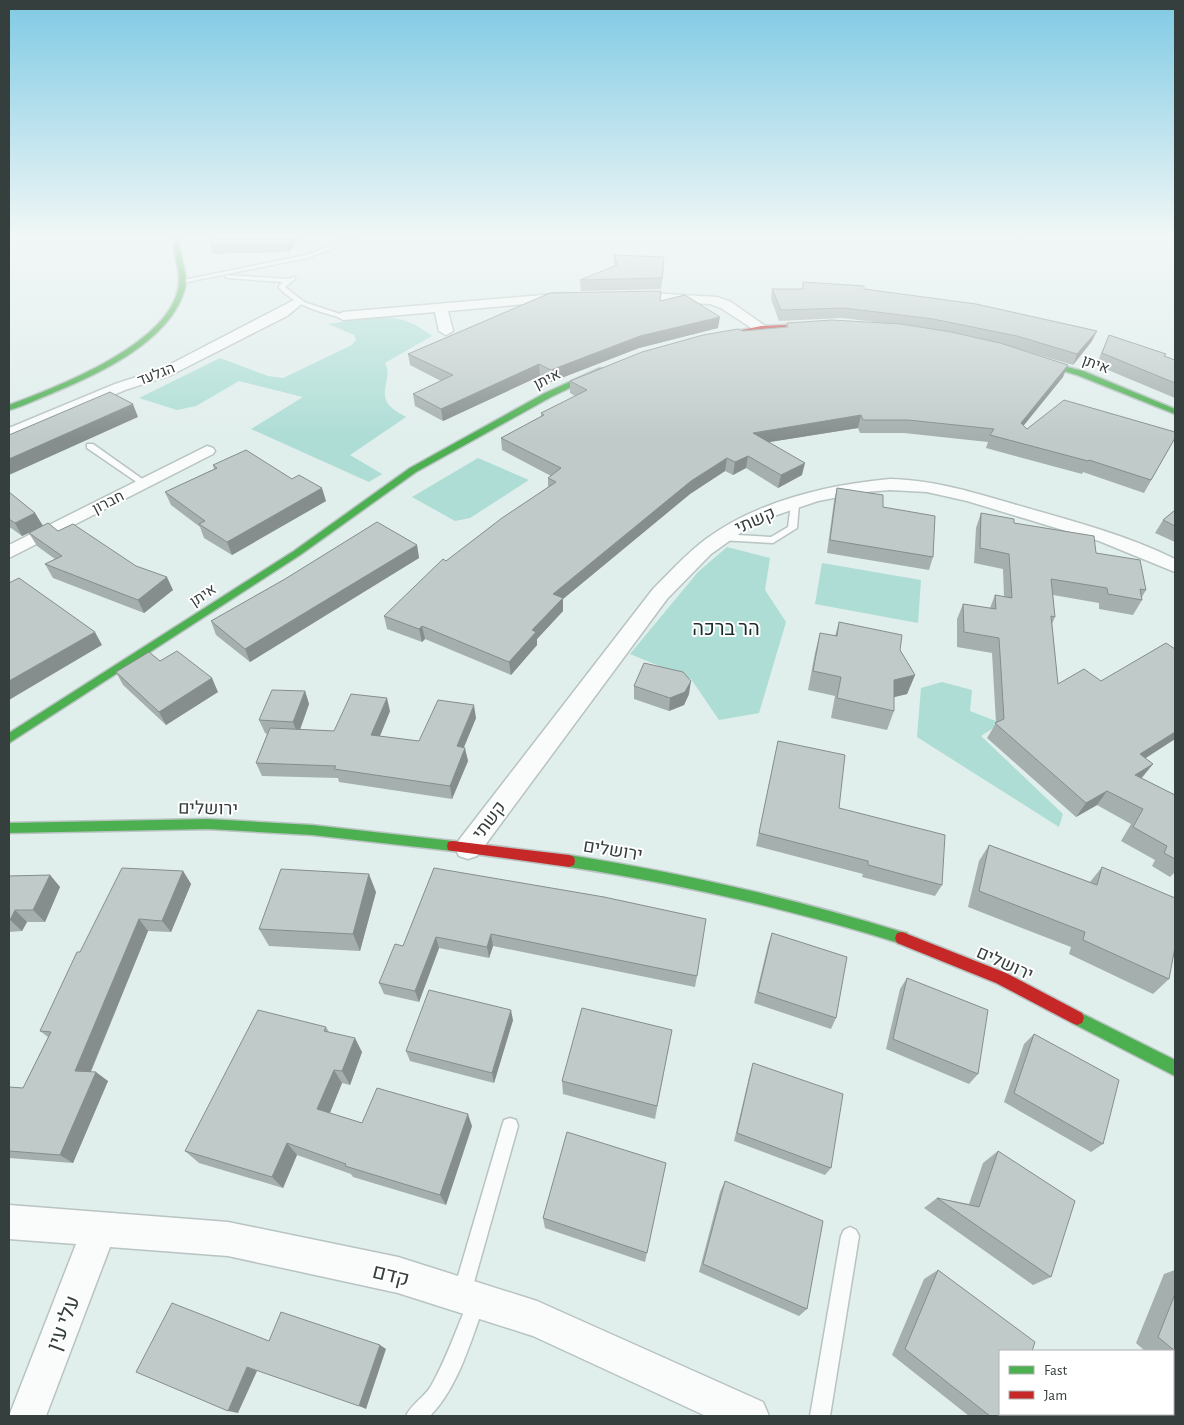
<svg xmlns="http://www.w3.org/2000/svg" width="1184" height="1425" font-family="'Alegreya Sans',Heebo,sans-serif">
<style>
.green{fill:#adddd5}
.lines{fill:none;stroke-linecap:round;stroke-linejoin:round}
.lane-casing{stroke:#b8c3c2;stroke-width:3}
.street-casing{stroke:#b8c3c2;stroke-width:3}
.fast-casing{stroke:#b8c3c2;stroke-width:3}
.jam-casing{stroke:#b8c3c2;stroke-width:3}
.lane{fill:#fafcfc;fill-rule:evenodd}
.street{fill:#fafcfc;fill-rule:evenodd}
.fast{fill:#4caf50;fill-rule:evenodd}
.jam{fill:#c62828;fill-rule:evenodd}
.wall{fill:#a5afad}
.shaded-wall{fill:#868e8d}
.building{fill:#c0cbc9;stroke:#868e8d}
.labels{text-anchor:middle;stroke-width:4;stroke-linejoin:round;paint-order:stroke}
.far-street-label{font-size:15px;fill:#353f3d;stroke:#fff}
.street-label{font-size:18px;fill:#353f3d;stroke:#fff}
.quarter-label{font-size:20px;fill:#1a2f2c;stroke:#fff}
.near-street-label{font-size:21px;fill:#353f3d;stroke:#fff}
</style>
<rect width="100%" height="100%" fill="#e0eeec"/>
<path class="green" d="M372,317C399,317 411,320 432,336L385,363C393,377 378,392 389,405C393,410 401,414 406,417L350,455L382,474L369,482L251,429L303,397L239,381L196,406L177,410L139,398L220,358L268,376L283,378L352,345L356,340L354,335L328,324Z
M478,458L529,480L470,518L455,521L412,497Z
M727,547L770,558L765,590L786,622L759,713L719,720L691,679L630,654L698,572Z
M822,563L921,580L918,623L815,604Z
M942,682L972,690L970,711L1001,723L981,736L1063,814L1059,827L917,737L921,688Z"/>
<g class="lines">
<defs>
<path id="lane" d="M348,239H358L307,258L182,283L179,281L306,255Z
M226,275L288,279L295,277V279L285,287L304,302L346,316L343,318C319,312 297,306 279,288V286L283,282L228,278L225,276Z
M87,444H93L148,483L147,485H141L87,448Z
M795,501L799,504L797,528L773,543L719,540L714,537L719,534L771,537L788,527L791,504Z
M510,1118L516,1120L518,1126L471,1293L468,1299L462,1302L456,1299L453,1293L502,1126L504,1120Z
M850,1227L856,1230L859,1236L830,1416H810L841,1236L844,1230Z
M476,1294L482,1297L485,1303C470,1342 459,1386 430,1416H406C411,1404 424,1398 431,1386C447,1358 457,1327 470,1297Z"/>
<path id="street" d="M630,292L717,297L731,302L768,328L761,332L756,331L721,308L710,304L626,299L624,296L626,293Z
M566,293L572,297L570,300L448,311L453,331L446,335L439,331L435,312L343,320L336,316L343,312Z
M298,298L304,302L287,316L171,375L125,390L9,439V428L115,384L161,369Z
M207,446L213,448L215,451L213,454L9,558V545Z
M890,479C938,480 981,495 1027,508C1077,522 1128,536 1175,559V572L1099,541L967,501L927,492L890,490L865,492L818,501L768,518L746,529L711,554L667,599L477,856L468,859L459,856L455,848L459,840L653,589C670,572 686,554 706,539C758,501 826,485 890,479Z
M9,1205L228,1222L398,1257L537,1301L763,1402L769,1416H706L533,1336L398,1293L228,1256L110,1247L46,1416H9L76,1244L9,1239Z"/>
<path id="fast" d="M173,239H179C179,256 190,276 184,292C167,344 94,376 48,395C35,400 22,407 9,410V405C57,387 167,345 178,289C182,273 173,256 173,239Z
M1029,357L1083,371L1175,409V414L1077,375L1029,361Z
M600,368L607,370L551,397L416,472L300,555L9,743V733L294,551L410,468L545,393Z
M208,819L312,825L453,841L458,842L459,846L458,850L453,851L312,835L208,829L9,833V823Z
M569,855C682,873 793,898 902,932L907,933L909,938L907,943L902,944C793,910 682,884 569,867L564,865L563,861L564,857Z
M1077,1011L1175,1060V1076L1072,1023L1070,1018L1072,1013Z"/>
<path id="jam" d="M824,323L827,325L826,326L761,330L706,340L703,338L761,326Z
M453,841L569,855L574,857L575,861L574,865L569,867L453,851L448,850L447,846L448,842Z
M902,932L1006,973L1082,1013L1084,1018L1082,1023L1077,1025L1072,1023L996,983L897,943L895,938L897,933Z"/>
</defs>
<use href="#lane" class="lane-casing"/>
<use href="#street" class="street-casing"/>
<use href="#fast" class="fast-casing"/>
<use href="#jam" class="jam-casing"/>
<use href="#lane" class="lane"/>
<use href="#street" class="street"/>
<use href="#fast" class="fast"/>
<use href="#jam" class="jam"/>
</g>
<path class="wall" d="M300,239L289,252L213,254L210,245Z
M614,255L664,268L661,289L581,291L580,280L614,266Z
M803,282L864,289L1092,341L1073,365L1005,345L1063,377L1023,426L1027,429L1175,438L1144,493L1083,472L1082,474L986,448L988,442L904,433H860L858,428L769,442L802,475L778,488L746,468L733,475L725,471L690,494L563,599V611L537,639V645L511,675L425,639L422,642L387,629L384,616L446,561L548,487V478L551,476L502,450L501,438L541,416V413L575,396L570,393V381L743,331L786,327L787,323H884L842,318L779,321L771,299L772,289H802Z
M660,301L718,328L639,348L551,382L540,376L443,421L415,406L413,394L441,381L410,365L408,354Z
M1109,335L1166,354L1165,356L1175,360V398L1096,365Z
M213,465L292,479L326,501L232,555L204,538L200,527L171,505L165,492L214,469Z
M837,488L883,507L933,557L929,570L827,553L834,501Z
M9,492L35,513L43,526L58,531L173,590L144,613L53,578L45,564L55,559L37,546L29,533L22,536L11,528L9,529Z
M1175,510V542L1155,533L1163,520Z
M981,513L1014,523L1096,553L1146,590L1142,597V600L1133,615L1099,609V603L1053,595L1055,617L1052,624L1058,684L1175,739L1145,758L1153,764L1142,778L1175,795V872L1170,877L1152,866L1155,860L1121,841L1131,824L1097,805L1076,817L987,738L996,723L992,653L957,647V619L963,604L990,608L995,595L1004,597L1003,569L974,563L976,528Z
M417,545L419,558L250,662L216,635L211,621Z
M839,622L900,650L915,675L907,694L894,697V711L887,730L831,718L835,696L808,690L815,653L820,633L835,636Z
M116,672L218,692L166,725L123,685Z
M634,686L689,694L684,705L669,711L634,699Z
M305,691L309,704L300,730L334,731L390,711L380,736L419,741L476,718L464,747L468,761L452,799L339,782L338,778L262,776L256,763L267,734L265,733L259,720Z
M778,741L839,808L942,885L935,896L862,877L863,874L756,846Z
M989,845L1090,882L1102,867L1169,979L1153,994L1069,954L1071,947L968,907L979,861Z
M434,868L697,976L695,987L493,946L489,958L439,948L419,1002L384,994L379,983L403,946Z
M183,871L191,884L171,932L148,931L91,1072L108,1081L73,1163L9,1158V1087L23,1088L48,1037L40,1031L80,952Z
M50,875L60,887L45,922H27L22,931L9,932V876Z
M376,892L360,951L269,946L259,929Z
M772,933L836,1018L831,1029L754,1003L768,945Z
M907,978L978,1074L969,1084L886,1049L900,989Z
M513,1020L494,1083L410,1061L406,1051Z
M326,1027L329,1032L362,1052L350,1085L342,1083L330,1113L362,1123L472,1126L446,1205L353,1177L351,1174L297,1155L283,1188L199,1163L185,1151Z
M1034,1034L1103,1144L1091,1152L1004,1102L1024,1044Z
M669,1045L655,1119L563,1094L562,1081Z
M753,1063L831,1168L825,1175L734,1141L750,1073Z
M998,1151L1051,1277L1033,1285L924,1208L937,1198L969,1204L983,1163Z
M666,1163L645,1262L545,1228L543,1218Z
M725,1181L807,1309L799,1316L699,1272L720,1192Z
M938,1270L1010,1416H969L892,1355L924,1279Z
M1175,1270V1376L1173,1374V1351H1145L1136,1343L1164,1274Z"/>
<path class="shaded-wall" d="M291,239H300L289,252L287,244Z
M720,317L718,328L639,348L551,382V370L640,336Z
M1097,331L1092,341L1073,365L1077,354Z
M539,364L540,376L443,421L441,409Z
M1068,365L1063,377L1016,435L1021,423Z
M133,404L138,417L9,475V459Z
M861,415L858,428L751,445L753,433Z
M748,456L746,468L733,475L735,462Z
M727,458L725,471L690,494L563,599V611L537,639V645L511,675L509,662L532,630L553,594L691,481Z
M805,463L802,475L778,488L781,475Z
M322,488L326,501L232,555L227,542Z
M35,513L43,526L22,536L15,523Z
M417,545L419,558L250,662L245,649Z
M167,577L173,590L144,613L138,600Z
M422,626L425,639L422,642L419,629Z
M95,632L102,645L9,700V681Z
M915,675L907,694L886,699L894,680Z
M212,678L218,692L166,725L159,712Z
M691,681L689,694L684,705L669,711L670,698Z
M305,691L309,704L298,735L293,722Z
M387,698L390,711L375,748L371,735Z
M474,705L476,718L459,759L457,746Z
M1175,732V739L1129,769L1140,754Z
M465,748L468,761L452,799L450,786Z
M1153,764L1141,778L1135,775Z
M1107,791L1097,805L1076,817L1086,803Z
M183,871L191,884L171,932L162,921Z
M369,874L376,892L360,951L353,934Z
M50,875L60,887L45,922L33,910Z
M15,910L27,922L22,931L10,920Z
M139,919L148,931L87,1080L75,1071Z
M491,934L493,946L489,958L487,947Z
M436,937L439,948L419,1002L415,991Z
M511,1010L513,1020L494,1083L492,1073Z
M355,1038L362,1052L350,1085L342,1071Z
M334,1070L342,1083L326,1122L317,1109Z
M96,1072L108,1081L73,1163L60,1155Z
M468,1114L472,1126L446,1205L440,1195Z
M287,1143L297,1155L283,1188L272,1177Z
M380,1345L386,1349L366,1409L359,1406Z
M247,1367L257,1371L238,1413L228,1411Z"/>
<path class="building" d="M214,239H291L287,244L210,245Z
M614,255L664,257L662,278L580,280L617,265Z
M803,282L864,286V289L976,304L1097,331L1077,354L1017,336L933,319L844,308L781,310L772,289H803Z
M661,291L660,301L685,295L720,317L640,336L551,370L539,364L441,409L413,394L453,375L408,354L550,293Z
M832,320L901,324L951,332L1000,343L1068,365L1021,423L1027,429L1064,400L1175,432V438L1151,480L1089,460L1088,461L990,435L994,429L908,420H863L861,415L753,433L805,463L781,475L748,456L735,462L727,458L691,481L553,594L563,598L532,630L536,632L509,662L422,626L419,629L384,616L443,559L446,561L502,518L556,482L548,478L561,468L501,438L544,415L541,413L587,390L570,381L642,352L703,335L738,329L743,331L788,327L787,323Z
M1109,335L1166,354L1164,356L1175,360V383L1102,353Z
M110,392L133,404L9,459V435Z
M246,450L292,479L299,475L322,488L227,542L199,524L205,521L165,492L217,468L213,465Z
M837,488L883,495V507L935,516L933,557L830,540Z
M9,492L35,513L15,523L9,519Z
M1175,510V526L1163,520Z
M981,513L1014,519V523L1094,536L1096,553L1140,560L1146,590L1140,589L1142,600L1108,594L1107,588L1051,579L1055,617L1051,616L1058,684L1084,669L1101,681L1166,643L1175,649V732L1140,754L1153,764L1135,775L1175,795V859L1164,853L1167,846L1133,827L1143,809L1107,791L1086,803L995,723L1004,719L999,638L964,632L963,604L996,609L995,595L1012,598L1009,554L980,548Z
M377,522L417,545L245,649L211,621L285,579Z
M48,523L58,531L73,524L136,566L167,577L138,600L45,564L62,556L29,533Z
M19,578L95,632L9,681V583Z
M839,622L902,635L900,650L915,675L894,680V711L837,698L841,677L813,671L820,633L837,636Z
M177,651L212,678L159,712L116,672L149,652L160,661Z
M644,663L683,672L691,681L685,692L670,698L634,686Z
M272,690L305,691L293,722L259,720Z
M351,694L387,698L371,735L419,741L438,700L474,705L457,746L465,748L450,786L334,769L336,766L256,763L270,728L334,731Z
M778,741L845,755L839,808L945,835L942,885L868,865V861L759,833Z
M989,845L1097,885L1102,867L1175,898V947L1169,979L1083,940L1085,932L979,891Z
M122,868L183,871L162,921L139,919L75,1071L96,1072L60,1155L9,1151V1087L23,1088L51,1032L40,1031L77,952H80Z
M434,868L604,897L706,919L697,976L491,934L487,947L436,937L415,991L379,983L395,944L403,946Z
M281,869L369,874L353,934L259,929Z
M50,875L33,910H15L10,920H9V876Z
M772,933L847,957L836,1018L758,992Z
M907,978L988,1010L978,1074L893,1039Z
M429,990L511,1010L492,1073L406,1051Z
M582,1008L672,1030L657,1106L562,1081Z
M258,1010L326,1027L324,1031L355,1038L342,1071L334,1070L317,1109L362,1123L377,1088L468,1114L440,1195L345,1166L346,1164L287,1143L272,1177L185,1151Z
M1034,1034L1119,1080L1103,1144L1014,1093Z
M753,1063L843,1094L831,1168L737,1133Z
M567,1132L666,1163L647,1253L543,1218Z
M998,1151L1075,1201L1051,1277L937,1198L979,1207Z
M725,1181L823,1221L807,1309L703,1264Z
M938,1270L1035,1342L1032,1351H1000V1414H1011L1010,1416H990L905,1349Z
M1175,1294V1351L1158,1337Z
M172,1303L269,1341L281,1312L380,1345L359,1406L247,1367L228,1411L136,1372Z"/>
<linearGradient id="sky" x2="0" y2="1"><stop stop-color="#7fcae4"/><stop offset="0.54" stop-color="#f1f7f6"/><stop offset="1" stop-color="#f1f7f6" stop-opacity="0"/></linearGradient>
<rect width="1184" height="439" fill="url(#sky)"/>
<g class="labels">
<g class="far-street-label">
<text transform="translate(1096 364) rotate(20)" y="5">איתן</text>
<text transform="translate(156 374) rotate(-21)" y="5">הגלעד</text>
<text transform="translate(547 379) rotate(-26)" y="5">איתן</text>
<text transform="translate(108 502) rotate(-27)" y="5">חברון</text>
<text transform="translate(203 595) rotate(-33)" y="5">איתן</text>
</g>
<g class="street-label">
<text transform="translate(755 520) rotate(-24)" y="6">קשתי</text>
<text transform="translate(208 808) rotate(1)" y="6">ירושלים</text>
<text transform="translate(489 820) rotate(-53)" y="6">קשתי</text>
<text transform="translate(613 850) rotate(9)" y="6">ירושלים</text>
<text transform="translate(1005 963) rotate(24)" y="6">ירושלים</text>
</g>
<g class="quarter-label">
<text x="726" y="635">הר ברכה</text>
</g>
<g class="near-street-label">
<text transform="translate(391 1275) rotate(14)" y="7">קדם</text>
<text transform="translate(63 1323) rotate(-69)" y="7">עלי עין</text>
</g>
</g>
<rect width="1184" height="1425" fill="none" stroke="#353f3d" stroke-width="20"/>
<rect x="999" y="1350" width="175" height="65" fill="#ffffff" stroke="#aeb2b1"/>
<rect x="1009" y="1366" width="25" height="8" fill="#4caf50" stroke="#aeb2b1"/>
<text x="1044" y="1375" font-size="15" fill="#353f3d">Fast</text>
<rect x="1009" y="1391" width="25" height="8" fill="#c62828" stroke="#aeb2b1"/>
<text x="1044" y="1400" font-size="15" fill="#353f3d">Jam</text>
</svg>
